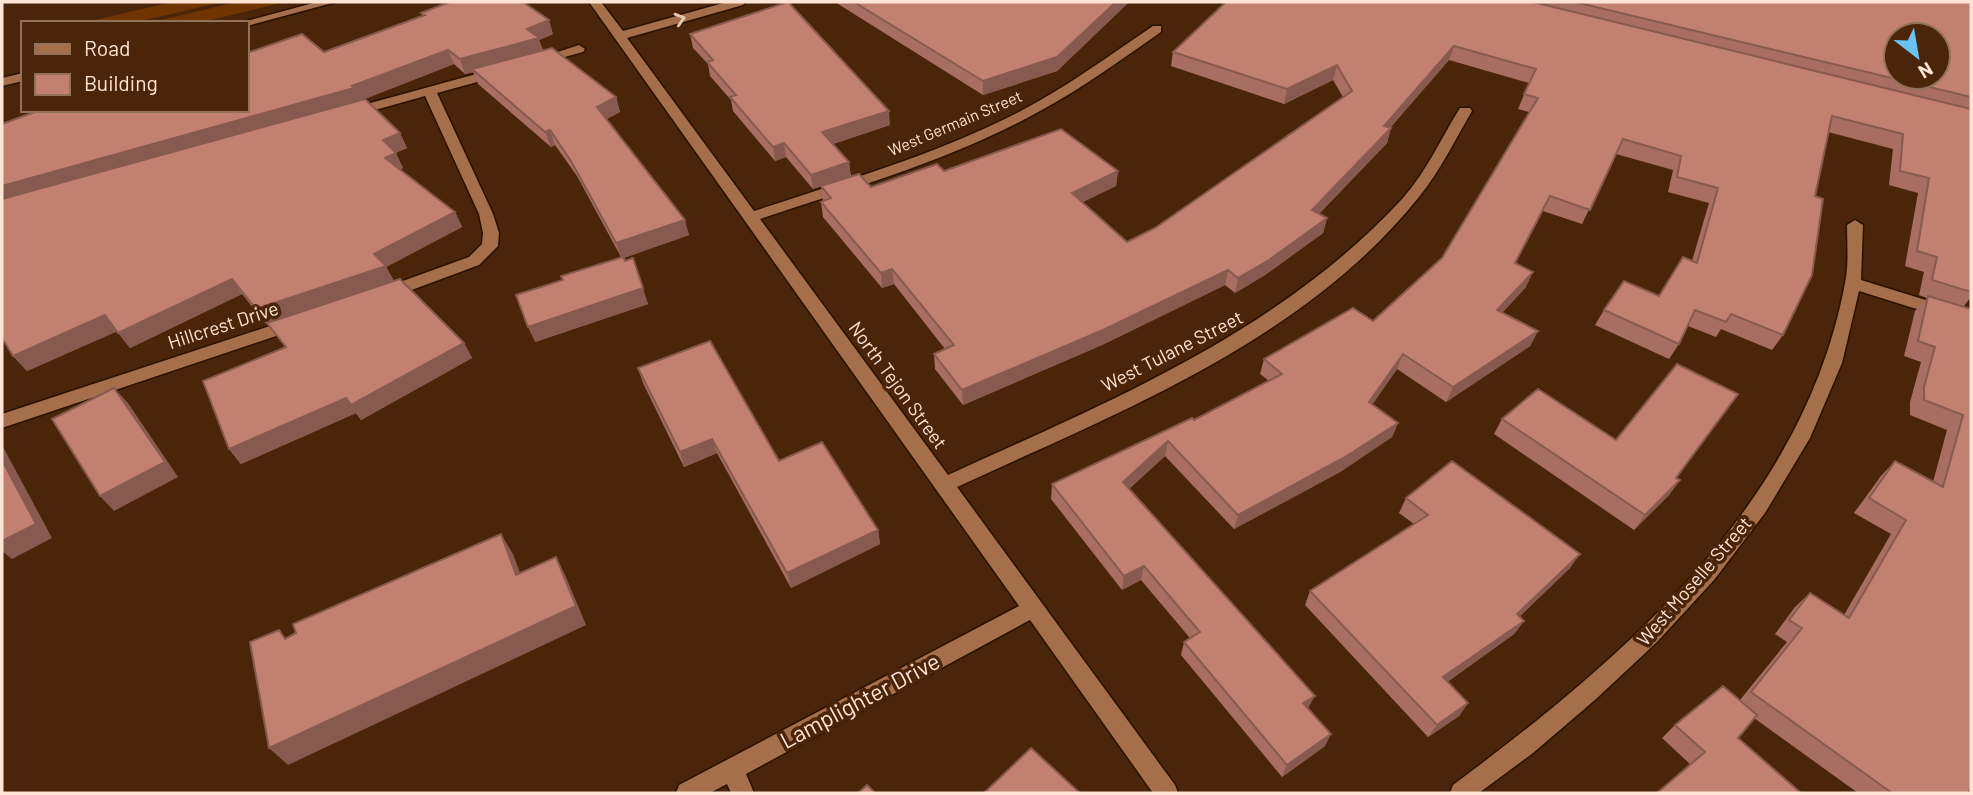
<svg xmlns="http://www.w3.org/2000/svg" width="1973" height="795" font-family="Barlow,sans-serif">
<style>
.green{fill:#6f3400}
.lines{fill:none;stroke-linecap:round;stroke-linejoin:round}
.minor-casing{stroke:#2a1101;stroke-width:3}
.tertiary-casing{stroke:#2a1101;stroke-width:3}
.minor{fill:#a56f4b;fill-rule:evenodd}
.tertiary{fill:#a56f4b;fill-rule:evenodd}
.wall{fill:#a76e61}
.shaded-wall{fill:#885a4f}
.building{fill:#c28071;stroke:#885a4f;stroke-width:2;fill-rule:evenodd}
.oneway{stroke:#e7c7b2}
.labels{text-anchor:middle;stroke-width:7;stroke-linejoin:round;paint-order:stroke}
.far-street-label{font-size:16px;fill:#fde4d4;stroke:#4b2509}
.street-label{font-size:19px;fill:#fde4d4;stroke:#4b2509}
.near-street-label{font-size:23px;fill:#fde4d4;stroke:#4b2509}
</style>
<rect width="100%" height="100%" fill="#4b2509"/>
<path class="green" d="M173,2H222L133,23H82Z
M237,2H285L198,23H149Z"/>
<g class="lines">
<defs>
<path id="minor" d="M589,2H601L623,31L727,2H745L743,5L627,38L754,211C842,182 931,156 1013,115C1063,90 1107,57 1153,26H1161V32C1122,59 1083,88 1040,111C952,160 855,187 760,219L948,475C1110,401 1280,332 1403,198C1427,171 1441,138 1460,108H1470L1472,111C1455,140 1440,171 1419,197C1304,341 1119,412 957,487L1175,785L1178,793H1153L1030,620L746,774L754,793H731L727,784L710,793H676L679,785L1019,606Z
M579,45L585,49L583,52L539,64L533,60Z
M498,68L503,69V75L437,93L493,214L499,233L498,246L479,265L390,298H378L376,294L378,290L469,257L482,244L483,233L479,214L425,96L350,117L343,113L345,110Z
M1855,220L1863,225L1861,280L1971,314V326L1859,291L1842,363L1810,438L1765,513L1714,580L1657,642L1596,699L1533,753L1479,793H1450L1453,785C1624,658 1804,504 1845,283C1849,264 1847,244 1847,225Z
M294,318L302,324L300,328L2,428V414Z"/>
<path id="tertiary" d="M317,2H336L247,26V23H239Z
M23,73V81L2,86V78Z"/>
</defs>
<use href="#minor" class="minor-casing"/>
<use href="#tertiary" class="tertiary-casing"/>
<use href="#minor" class="minor"/>
<use href="#tertiary" class="tertiary"/>
</g>
<path class="wall" d="M835,2H1129L1057,71L983,95Z
M1226,2H1971V297L1963,307L1968,793H1858L1754,718L1691,765L1662,738L1675,725L1740,700L1787,642L1775,634L1795,607L1810,593L1844,615L1891,534L1854,513L1881,476L1895,461L1933,482L1947,430L1910,415V402L1921,362L1904,356L1915,311L1927,298L1919,295L1924,272L1905,266L1918,193L1889,185L1893,149L1828,132L1783,335L1772,350L1721,329L1716,337L1688,326L1679,344L1669,359L1595,325L1604,310L1659,296L1692,261L1709,203L1668,192L1673,170L1616,154L1582,224L1543,211L1515,264L1526,287L1502,313L1538,331L1530,346L1446,402L1397,369L1372,404L1398,423L1392,437L1340,472L1234,529L1165,456L1129,489L1308,708L1325,746L1282,777L1181,655L1184,642L1190,638L1141,580L1122,590L1051,499L1052,484L1194,420L1269,381L1260,374L1264,359L1373,321L1442,258L1529,112L1518,109L1529,83L1449,60L1390,128H1391L1387,143L1319,214L1327,218L1323,233L1265,275L1235,293L1225,285L1102,345L963,405L935,369L934,354L945,349L894,284L882,288L823,217L821,202L823,201L821,186L813,189L786,157L775,161L733,111L731,100L710,76L708,64L693,48L690,34L890,125L833,144L849,162L851,177L871,187L944,171H1118L1116,186L1082,202L1127,242L1155,228L1343,97L1333,80L1284,104L1171,66L1173,52Z
M421,13L553,34L539,40L543,50L616,97L620,112L606,119L689,235L623,258L648,304L535,342L563,280L621,257L577,176L555,145L551,147L478,84L473,72L465,74L454,64L364,99L400,133L407,148L395,153L403,168L400,169L455,212L462,227L386,267L394,281L464,343L472,358L361,420L356,413L241,464L229,449L285,347L267,323L266,324L242,294L130,348L117,331L27,371L13,356L247,110L324,52L423,16Z
M638,368L779,461L878,530L880,544L791,588L717,453L684,467L643,383Z
M1502,419L1676,478L1680,480L1669,495L1634,530L1494,434Z
M1406,498L1570,568L1519,617L1524,621L1514,634L1447,682L1468,703L1459,716L1428,737L1305,605L1310,591L1414,524L1399,513Z"/>
<path class="shaded-wall" d="M1116,2H1129L1057,71L983,95V81Z
M549,20L553,34L539,40L543,52L472,69L473,72L465,74L460,59L527,29Z
M1454,46L1449,60L1379,140L1384,126Z
M448,50L454,64L360,101L2,204V186L352,86Z
M1337,65L1333,80L1284,104L1287,89Z
M616,97L620,112L601,122L597,107Z
M889,111L890,125L824,147L822,132Z
M1391,128L1387,143L1308,225L1312,210Z
M550,130L555,145L551,147L545,132Z
M400,133L407,148L390,155L383,140Z
M784,143L786,157L775,161L773,147Z
M396,153L403,168L392,173L385,158Z
M849,162L851,177L813,189L811,175Z
M1118,171L1116,186L1071,208L1072,193Z
M455,212L462,227L386,267L394,281L266,324L256,309L374,254Z
M1327,218L1323,233L1265,275L1235,293L1238,278Z
M685,220L689,235L621,259L616,243Z
M892,269L894,284L882,288L881,273Z
M1228,270L1225,285L1102,345L963,405L962,390Z
M1533,272L1526,287L1490,325L1497,310Z
M232,279L242,294L130,348L118,333Z
M643,288L648,304L535,342L528,327Z
M105,315L118,331L27,371L13,356Z
M1538,331L1530,346L1446,402L1453,387Z
M464,343L472,358L361,420L351,405Z
M1403,354L1397,369L1364,417L1369,402Z
M114,388L128,403L178,477L114,511L100,496Z
M346,398L356,413L241,464L229,449Z
M1398,423L1392,437L1340,472L1234,529L1238,515Z
M712,439L717,453L684,467L680,452Z
M1168,441L1165,456L1121,496L1123,482Z
M2,445L52,538L12,559L2,551Z
M1680,480L1669,495L1634,530L1645,515Z
M878,530L880,544L791,588L787,573Z
M501,534L513,554L528,594L516,575Z
M1580,554L1570,568L1507,628L1517,614Z
M556,557L566,577L586,625L288,765L269,748Z
M1144,566L1141,580L1122,590L1124,576Z
M1524,621L1514,634L1435,691L1443,677Z
M1315,696L1308,708L1303,703Z
M1468,703L1459,716L1428,737L1437,725Z
M1331,734L1325,746L1282,777L1287,765Z"/>
<path class="building" d="M450,2H523L549,20L527,29L539,38L460,59L448,50L352,86L354,88L2,186V124L40,110H247V53L302,34L324,52L425,15L421,13Z
M788,2L889,111L822,132L849,162L811,175L784,143L773,147L730,97L736,95L707,62L713,60L690,34Z
M854,2H1116L1057,57L983,81Z
M1226,2H1533L1971,109V292L1932,280L1937,257L1917,251L1929,178L1900,171L1903,134L1832,116L1815,196L1823,199L1812,275L1783,335L1731,314L1726,322L1695,310L1679,344L1604,310L1624,281L1659,296L1683,257L1697,263L1718,188L1677,177L1681,156L1623,139L1590,210L1550,196L1515,263L1533,272L1497,310L1538,331L1453,387L1403,354L1369,402L1398,423L1345,457L1238,515L1168,441L1123,482L1315,696L1303,703L1331,734L1287,765L1184,642L1200,632L1144,566L1124,576L1052,484L1192,418L1194,420L1282,374L1264,359L1353,308L1373,321L1442,258L1538,98L1524,94L1536,69L1454,46L1384,126L1391,128L1312,210L1327,218L1269,260L1238,278L1228,270L1103,330L962,390L934,354L954,345L892,269L881,273L821,202L831,198L821,186L859,174L871,187L937,164L944,171L1061,129L1118,171L1072,193L1127,242L1155,228L1352,91L1337,65L1287,89L1173,52Z
M1575,2H1971V97ZM1896,35H1938V77H1896Z
M552,48L616,97L597,107L685,220L616,243L571,161L550,130L545,132L472,69Z
M365,99L400,133L383,140L396,153L385,158L455,212L374,254L386,266L256,309L232,279L118,333L105,315L13,356L2,338V199Z
M623,257L625,261L633,258L643,288L528,327L516,295L563,280L561,276Z
M400,279L464,343L351,405L346,398L229,449L203,381L286,347L267,323Z
M1928,296L1971,309V788L1968,793H1892L1751,692L1802,628L1789,620L1810,593L1849,618L1906,520L1869,498L1895,461L1943,487L1963,415L1924,400V387L1935,347L1918,341Z
M710,341L779,461L822,442L878,530L787,573L712,439L680,452L638,368Z
M1677,364L1738,394L1676,478L1680,480L1645,515L1502,419L1538,389L1616,440Z
M114,388L165,462L100,496L52,419Z
M2,460L36,524L2,541Z
M1452,461L1580,554L1517,614L1524,621L1443,677L1468,703L1437,725L1310,591L1428,515L1406,498Z
M501,534L516,575L556,557L576,606L269,748L250,642L279,630L285,639L296,633L293,624Z
M1723,686L1757,715L1738,738L1801,793H1657L1705,752L1675,725Z
M1031,748L1080,793H984Z
M867,785L875,793H858Z"/>
<defs><path id="oneway-chevron" d="M-2-3.5L2.5 0L-2 3.5" fill="none" stroke-width="1.6" stroke-linecap="round" stroke-linejoin="round" transform="scale(1.75)"/></defs>
<use class="oneway" href="#oneway-chevron" transform="translate(680 19) rotate(-16)"/>
<g class="labels">
<g class="far-street-label">
<text transform="translate(955 123) rotate(-23)" y="6">West Germain Street</text>
</g>
<g class="street-label">
<text transform="translate(223 325) rotate(-18)" y="7">Hillcrest Drive</text>
<text transform="translate(1172 351) rotate(-27)" y="7">West Tulane Street</text>
<text transform="translate(898 385) rotate(54)" y="7">North Tejon Street</text>
<text transform="translate(1694 581) rotate(-49)" y="7">West Moselle Street</text>
</g>
<g class="near-street-label">
<text transform="translate(860 701) rotate(-28)" y="8">Lamplighter Drive</text>
</g>
</g>
<rect width="1973" height="795" fill="none" stroke="#fde4d4" stroke-width="7"/>
<rect x="21" y="21" width="228" height="91" fill="#4b2509" stroke="#92715a" stroke-width="2"/>
<rect x="35" y="44" width="35" height="10" fill="#a56f4b" stroke="#92715a" stroke-width="2"/>
<text x="84" y="56" font-size="21" fill="#fde4d4">Road</text>
<rect x="35" y="74" width="35" height="21" fill="#c28071" stroke="#92715a" stroke-width="2"/>
<text x="84" y="91" font-size="21" fill="#fde4d4">Building</text>
<g transform="translate(1917 56) rotate(149)"><circle r="33" fill="#4b2509" stroke="#92715a" stroke-width="2"/>
<path d="M0-5L12 26L0 18L-12 26Z" fill="#6bc3f2"/>
<text y="-10" font-size="19" font-weight="bold" text-anchor="middle" fill="#fde4d4">N</text>
</g>
</svg>
